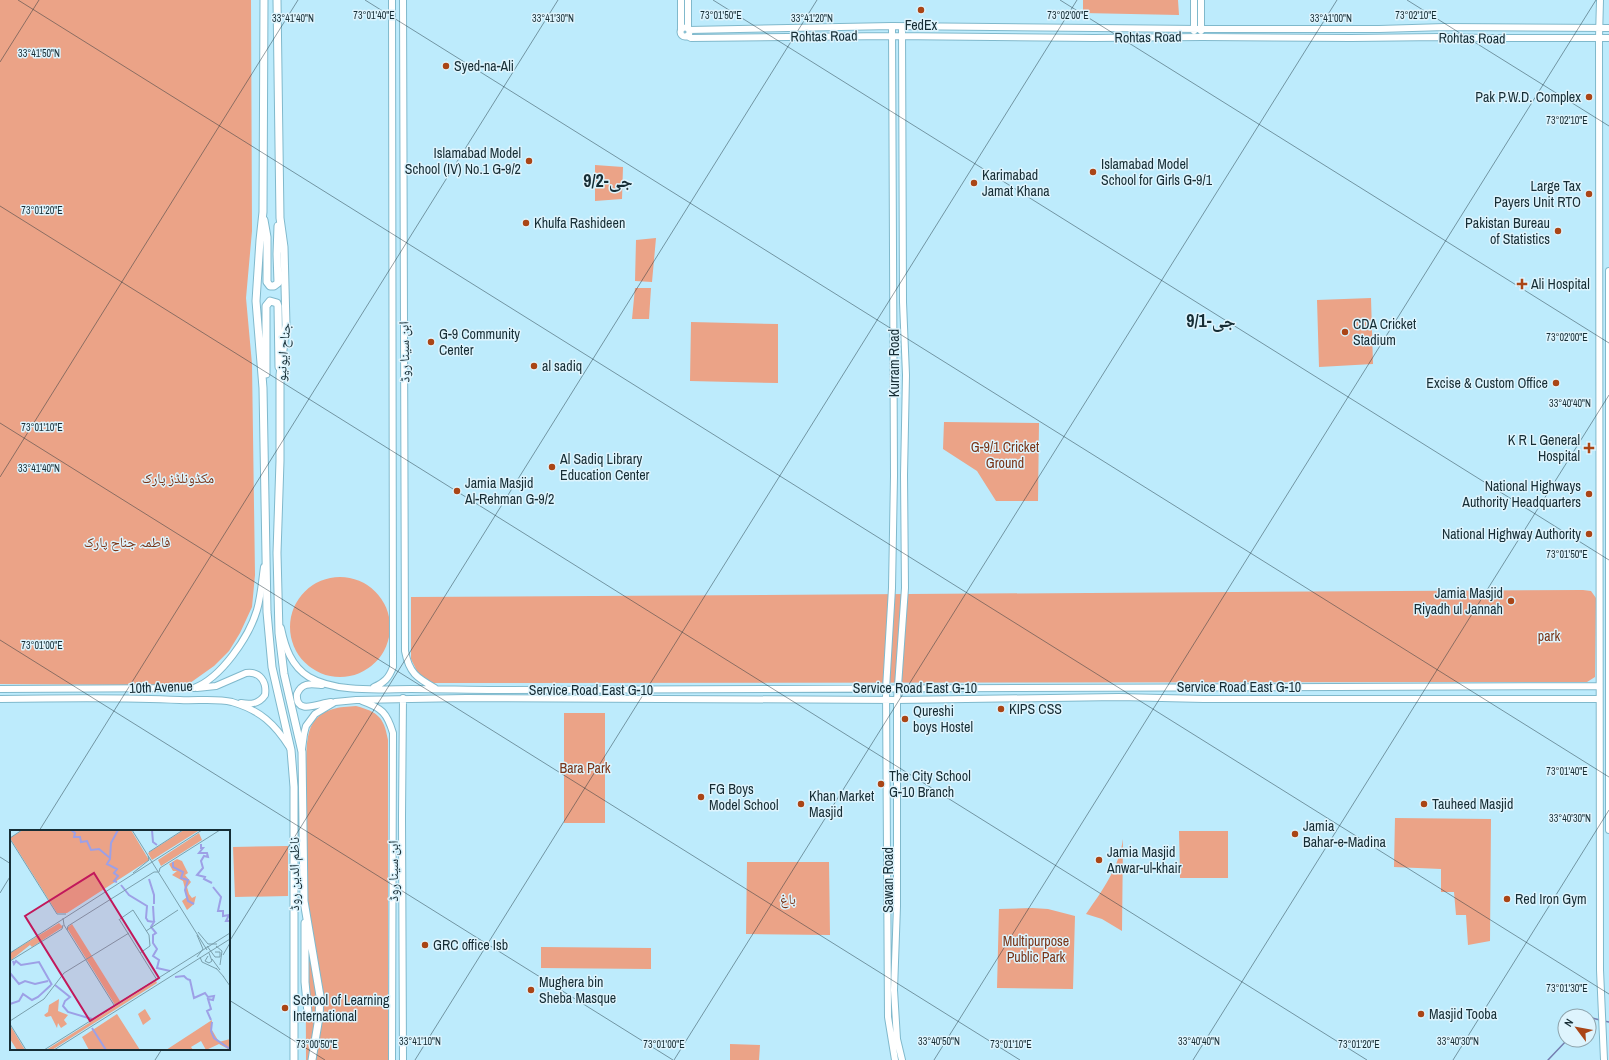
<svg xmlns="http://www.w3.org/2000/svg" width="1609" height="1060" font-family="'Archivo Narrow','Noto Naskh Arabic',sans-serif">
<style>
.green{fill:#eba387}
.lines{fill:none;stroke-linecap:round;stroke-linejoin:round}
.stream{stroke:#747eb1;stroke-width:1.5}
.secondary-casing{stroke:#80b9cc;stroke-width:8}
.primary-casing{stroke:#80b9cc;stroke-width:9}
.secondary{stroke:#fff;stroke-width:6}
.primary{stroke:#fff;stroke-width:7}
.ticks{fill:none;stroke:#162d35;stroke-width:1;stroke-opacity:0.45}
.poi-dot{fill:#aa4516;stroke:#def4fd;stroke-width:1.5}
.labels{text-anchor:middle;stroke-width:3;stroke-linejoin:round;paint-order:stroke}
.poi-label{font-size:14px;fill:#162d35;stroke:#def4fd;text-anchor:start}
.street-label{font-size:14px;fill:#162d35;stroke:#def4fd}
.park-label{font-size:14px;fill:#793417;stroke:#def4fd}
.district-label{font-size:18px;font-weight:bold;fill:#162d35;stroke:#def4fd}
.inset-river{fill:none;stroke:#9da0e6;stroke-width:2}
.inset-road{fill:none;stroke:#7a9fac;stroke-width:1}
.view{fill:#c2185b;fill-opacity:0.15;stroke:#c2185b;stroke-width:2}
.inset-edge{fill:none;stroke:#162d35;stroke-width:2}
.ticks-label{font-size:10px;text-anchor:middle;fill:#162d35;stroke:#def4fd;stroke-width:3;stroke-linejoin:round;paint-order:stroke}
</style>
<rect width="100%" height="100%" fill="#bdebfc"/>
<path class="green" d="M0,0H251L252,231L246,298L252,364L255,575L252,607L240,633L229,651L214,666L190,683L152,685L0,684Z
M1083,0H1178L1179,15L1083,13Z
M595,165L623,167L622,199L595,201Z
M656,238L652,282L635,281L636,240Z
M635,288H651L649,319H632Z
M1371,298L1373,364L1319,367L1317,300Z
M691,322L778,324V383L690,381Z
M944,422L1039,423L1038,501H996L977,471L943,449Z
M290 627a50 50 0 1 1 100 0a50 50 0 1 1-100 0Z
M1583,590L1591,591L1596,598L1595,677L1587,682L430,683L418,673L411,659V597Z
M356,706C378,712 384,717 388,740V1060H306C306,967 303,873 306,780C307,765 304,736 313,723C323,708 340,707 356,706Z
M564,713H605V823H564Z
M1395,818L1491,819L1490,941L1468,945L1466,915H1456L1454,892H1441V869L1394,867Z
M1179,831H1228V878H1180Z
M1123,839L1122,931L1102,919L1086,914C1102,891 1119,868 1123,839Z
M288,846V896L235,897L233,847Z
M747,862H829L830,935L746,934Z
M1032,908L1048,909L1075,916L1073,989L997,988L999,909Z
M541,947L651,948V969L541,968Z
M730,1044L760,1045L759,1060H730Z"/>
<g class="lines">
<path class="stream" d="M1589,1020L1592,1018L1600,1020
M1604,1021L1609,1022
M1548,1060L1567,1040"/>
<defs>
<path id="secondary" d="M403,0L405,651C409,673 417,678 435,688
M681,0V29
M1194,0V31
M1201,0V31
M1600,0L1599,38L1600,970L1604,1060
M892,26L894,476L892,588L886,689L888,1017L895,1060
M902,27L903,302L906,375L904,475L905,588L897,700V906L894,990L897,1039L902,1060
M680.5 32a4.5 4.5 0 1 1 9 0a4.5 4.5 0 1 1-9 0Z
M688,28V0
M689,30L892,26L1201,29H1379L1445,27L1609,28
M687,36L691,38L893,36L1094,38L1202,37L1351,38L1442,37L1485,38H1609
M1609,271V830
M281,628C285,647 291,666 309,677C336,693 380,689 411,689C440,689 469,690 497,690L1599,686
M322,685C311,684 302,682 297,694C295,716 319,703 331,702
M374,687C384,683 389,678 393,667L392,0
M197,688L216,686L246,673C260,671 267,682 265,695C259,704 251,705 241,703
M0,689L194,688C221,678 249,637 257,610C261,596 262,581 264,567
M0,699C60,698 120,697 180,700C197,701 216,698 232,702C260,710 275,724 290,748
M362,701C382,708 387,713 393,733L392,1060
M302,749L304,734L306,726L315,714L335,702L356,700L466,698L897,700L1119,697L1204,699H1599
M403,1060L402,817L403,698"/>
<path id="primary" d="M264,0L263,212L260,240L256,301L263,388L267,612L272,667L291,750L294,787V1060
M277,0L280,218L284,247L286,325L280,375V461L277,553L279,633L284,674L302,752L304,901L320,996L319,1017L312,1060
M264,220L267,237V282L270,286H274L278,283L277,254L278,226
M266,374V306L270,301L277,303L278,306L279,367
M294,1014C299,1019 304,1020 308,1013L305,982V923"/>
</defs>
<use href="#secondary" class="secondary-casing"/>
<use href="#primary" class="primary-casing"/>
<use href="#secondary" class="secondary"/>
<use href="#primary" class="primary"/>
</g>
<path class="ticks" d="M18,0L1609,994M365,0L1609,777M713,0L1609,560M1060,0L1609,343M1407,0L1609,126M0,62L39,0M0,206L1367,1060M0,423L1020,1060M0,477L298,0M0,640L673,1060M39,831L558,0M0,857L11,864M0,893L11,875M229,942L817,0M229,1000L325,1060M155,1060L162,1049M415,1060L1077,0M674,1060L1337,0M934,1060L1596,0M1193,1060L1609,395M1453,1060L1609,810"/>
<g class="poi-dot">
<circle cx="921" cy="10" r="4"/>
<circle cx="446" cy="66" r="4"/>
<circle cx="1589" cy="97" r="4"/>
<circle cx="529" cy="161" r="4"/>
<circle cx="1093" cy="172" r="4"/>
<circle cx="974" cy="183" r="4"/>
<circle cx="1589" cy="194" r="4"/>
<circle cx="526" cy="223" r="4"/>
<circle cx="1558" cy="231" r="4"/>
<path d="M1520 278h4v4h4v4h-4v4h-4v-4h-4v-4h4z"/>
<circle cx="1345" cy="332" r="4"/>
<circle cx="431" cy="342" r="4"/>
<circle cx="534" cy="366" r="4"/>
<circle cx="1556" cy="383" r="4"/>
<path d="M1587 442h4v4h4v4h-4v4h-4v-4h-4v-4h4z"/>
<circle cx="552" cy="467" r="4"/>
<circle cx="457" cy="491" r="4"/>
<circle cx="1589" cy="494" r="4"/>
<circle cx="1589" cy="534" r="4"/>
<circle cx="1511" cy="601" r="4"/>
<circle cx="1001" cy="709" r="4"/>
<circle cx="905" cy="719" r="4"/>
<circle cx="881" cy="784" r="4"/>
<circle cx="701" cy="797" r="4"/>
<circle cx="801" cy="804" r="4"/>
<circle cx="1424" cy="804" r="4"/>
<circle cx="1295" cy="834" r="4"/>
<circle cx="1099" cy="860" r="4"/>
<circle cx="1507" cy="899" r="4"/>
<circle cx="425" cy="945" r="4"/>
<circle cx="531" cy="990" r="4"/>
<circle cx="285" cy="1008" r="4"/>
<circle cx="1421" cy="1014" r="4"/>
</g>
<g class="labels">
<g class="poi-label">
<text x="921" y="30" text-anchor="middle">FedEx</text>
<text x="454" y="71">Syed-na-Ali</text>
<text x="1581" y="102" text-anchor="end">Pak P.W.D. Complex</text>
<text x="521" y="158" text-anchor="end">Islamabad Model<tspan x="521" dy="16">School (IV) No.1 G-9/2</tspan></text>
<text x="1101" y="169">Islamabad Model<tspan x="1101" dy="16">School for Girls G-9/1</tspan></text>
<text x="982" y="180">Karimabad<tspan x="982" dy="16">Jamat Khana</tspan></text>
<text x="1581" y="191" text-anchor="end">Large Tax<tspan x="1581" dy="16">Payers Unit RTO</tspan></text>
<text x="534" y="228">Khulfa Rashideen</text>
<text x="1550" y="228" text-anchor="end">Pakistan Bureau<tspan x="1550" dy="16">of Statistics</tspan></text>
<text x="1531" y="289">Ali Hospital</text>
<text x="1353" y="329">CDA Cricket<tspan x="1353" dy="16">Stadium</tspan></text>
<text x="439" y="339">G-9 Community<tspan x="439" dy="16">Center</tspan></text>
<text x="542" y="371">al sadiq</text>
<text x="1548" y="388" text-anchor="end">Excise &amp; Custom Office</text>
<text x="1580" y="445" text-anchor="end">K R L General<tspan x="1580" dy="16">Hospital</tspan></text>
<text x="560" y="464">Al Sadiq Library<tspan x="560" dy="16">Education Center</tspan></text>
<text x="465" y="488">Jamia Masjid<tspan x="465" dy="16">Al-Rehman G-9/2</tspan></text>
<text x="1581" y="491" text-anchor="end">National Highways<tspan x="1581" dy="16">Authority Headquarters</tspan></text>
<text x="1581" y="539" text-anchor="end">National Highway Authority</text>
<text x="1503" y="598" text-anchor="end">Jamia Masjid<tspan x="1503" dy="16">Riyadh ul Jannah</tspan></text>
<text x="1009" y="714">KIPS CSS</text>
<text x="913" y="716">Qureshi<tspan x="913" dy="16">boys Hostel</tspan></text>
<text x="889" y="781">The City School<tspan x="889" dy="16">G-10 Branch</tspan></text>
<text x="709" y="794">FG Boys<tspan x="709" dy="16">Model School</tspan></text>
<text x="809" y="801">Khan Market<tspan x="809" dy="16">Masjid</tspan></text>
<text x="1432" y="809">Tauheed Masjid</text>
<text x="1303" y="831">Jamia<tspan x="1303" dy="16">Bahar-e-Madina</tspan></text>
<text x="1107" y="857">Jamia Masjid<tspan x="1107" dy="16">Anwar-ul-khair</tspan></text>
<text x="1515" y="904">Red Iron Gym</text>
<text x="433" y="950">GRC office Isb</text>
<text x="539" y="987">Mughera bin<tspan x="539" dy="16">Sheba Masque</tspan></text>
<text x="293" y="1005">School of Learning<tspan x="293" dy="16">International</tspan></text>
<text x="1429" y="1019">Masjid Tooba</text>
</g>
<g class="street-label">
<text transform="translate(824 36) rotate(-1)" y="5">Rohtas Road</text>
<text transform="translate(1148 37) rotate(-1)" y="5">Rohtas Road</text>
<text transform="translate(1472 38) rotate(1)" y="5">Rohtas Road</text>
<text transform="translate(283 352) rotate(-85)" y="5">جناح ایونیو</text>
<text transform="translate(404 352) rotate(-91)" y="5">ابن سینا روڈ</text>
<text transform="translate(894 363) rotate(-90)" y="5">Kurram Road</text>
<text transform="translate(161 687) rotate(-2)" y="5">10th Avenue</text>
<text x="1239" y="692">Service Road East G-10</text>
<text x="915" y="693">Service Road East G-10</text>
<text x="591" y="695">Service Road East G-10</text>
<text transform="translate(393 871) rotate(-90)" y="5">ابن سینا روڈ</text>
<text transform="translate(294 874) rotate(-90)" y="5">ناظم الدین روڈ</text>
<text transform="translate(888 880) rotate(-90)" y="5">Sawan Road</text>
</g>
<g class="park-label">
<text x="1005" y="452">G-9/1 Cricket<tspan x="1005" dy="16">Ground</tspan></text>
<text x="178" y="483">مکڈونلڈز پارک</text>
<text x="127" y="547">فاطمہ جناح پارک</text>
<text x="1549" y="641">park</text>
<text x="585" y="773">Bara Park</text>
<text x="788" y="904">باغ</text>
<text x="1036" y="946">Multipurpose<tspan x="1036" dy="16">Public Park</tspan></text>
</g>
<g class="district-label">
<text x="608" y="187">جی-9/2</text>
<text x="1211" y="327">جی-9/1</text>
</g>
</g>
<g transform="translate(10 830)">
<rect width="220" height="220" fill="#bdebfc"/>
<path d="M13,0H121L139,30L57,83H47L0,8ZM174,0L188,1L142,30L138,23ZM189,3L192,10L151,36L148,30ZM167,29L172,31L178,43L175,45L181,52L177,57L179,64L182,68L186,66L184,74L177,80L172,71L177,67L173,51L162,45L167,41H163L159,34ZM49,93L53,97L22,117L20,115L0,131V123ZM62,94L110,171L105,175L57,98ZM146,151L147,153L42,220H36ZM49,169L48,181L58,185L54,190L57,194L51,198L48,193L47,198L41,186L36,187L34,185L38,182L39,175ZM135,179L141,189L133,195L128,184ZM107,184L130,220H79L72,207ZM202,190V200L209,212L220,209V220L209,214L196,220L191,211L181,217L183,220H156ZM0,195L15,220H7L0,209Z" fill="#eba387"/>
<path class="inset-river" d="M61,0L65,3L64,7H70L71,12L77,11L81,20L89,19L100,28M142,0L143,12L147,15M191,14V18H193L189,23H197L198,27L194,26L191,31L193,38L187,45L195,47L194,49L202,53M163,32V37L173,42L171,48L178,50L175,60L178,71L184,74M139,49L144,65V74M107,52L104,51L108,46L104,43L107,39L97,34L100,29L101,13L108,0M111,55L119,65L137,76L136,88L138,91L144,92L141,97L146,103L143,105V113L147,119L143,126L149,130L147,138L160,141M203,57L211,67L208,81H213V86L219,85L216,91H220M143,76L144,92M3,131L4,134L6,131L11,135L29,132L42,155M0,143L9,154L15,151L25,154L38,151M165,147L174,146L177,149M177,149L180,150L184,168L195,163L198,167L204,166L203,170L198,169L201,179L197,181L201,190M45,155L60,167L55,171L53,176L58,182L82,189M0,174L9,171L13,164L22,170L28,167L41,155M202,192L201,201L204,208L220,219M82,198L96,220"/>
<path class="inset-road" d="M122,0L197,120M0,8L12,0M0,9L47,84H56M139,22L173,0M149,42L150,38L210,0M123,43L139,30L138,26M53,88L54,95L104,175M109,89L147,150M110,89L123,80L139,105L140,116L130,123M57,100L58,96L144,42H148M136,101L168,80M188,102L198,114H207M187,105L193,119L187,127M197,116L205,127H210V122H205M206,116L212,121L210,135M0,123L192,0M213,125L220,113M198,126L195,131L199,133L202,131L199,123M190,127L192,132L207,139M202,129L210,140M0,131L52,99L53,95M206,138L214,147M213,146L220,156M0,191L34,169L54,143L119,103M0,194L16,220M34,220L220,103M44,220L220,109"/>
<path class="view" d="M84,43L149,148L80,191L15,86Z"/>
<rect width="220" height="220" class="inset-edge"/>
</g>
<g class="ticks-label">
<text x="721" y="19">73°01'50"E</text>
<text x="1068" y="19">73°02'00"E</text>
<text x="1416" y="19">73°02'10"E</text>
<text x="374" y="19">73°01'40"E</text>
<text x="293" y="22">33°41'40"N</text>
<text x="553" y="22">33°41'30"N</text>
<text x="812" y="22">33°41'20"N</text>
<text x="1331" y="22">33°41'00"N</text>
<text x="39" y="57">33°41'50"N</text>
<text x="1567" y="124">73°02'10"E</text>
<text x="42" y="214">73°01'20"E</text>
<text x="1567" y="341">73°02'00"E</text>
<text x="1570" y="407">33°40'40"N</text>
<text x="42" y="431">73°01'10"E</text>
<text x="39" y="472">33°41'40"N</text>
<text x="1567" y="558">73°01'50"E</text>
<text x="42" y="649">73°01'00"E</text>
<text x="1567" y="775">73°01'40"E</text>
<text x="1570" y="822">33°40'30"N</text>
<text x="1567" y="992">73°01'30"E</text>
<text x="420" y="1045">33°41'10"N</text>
<text x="939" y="1045">33°40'50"N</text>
<text x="1199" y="1045">33°40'40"N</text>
<text x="1458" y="1045">33°40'30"N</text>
<text x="317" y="1048">73°00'50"E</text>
<text x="664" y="1048">73°01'00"E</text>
<text x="1011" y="1048">73°01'10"E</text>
<text x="1359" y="1048">73°01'20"E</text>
</g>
<g transform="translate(1577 1028) rotate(302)"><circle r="19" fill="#def4fd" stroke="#8ea4ad"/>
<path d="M0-3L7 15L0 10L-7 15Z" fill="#aa4516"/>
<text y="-6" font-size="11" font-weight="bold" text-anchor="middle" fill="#162d35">N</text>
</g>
</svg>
